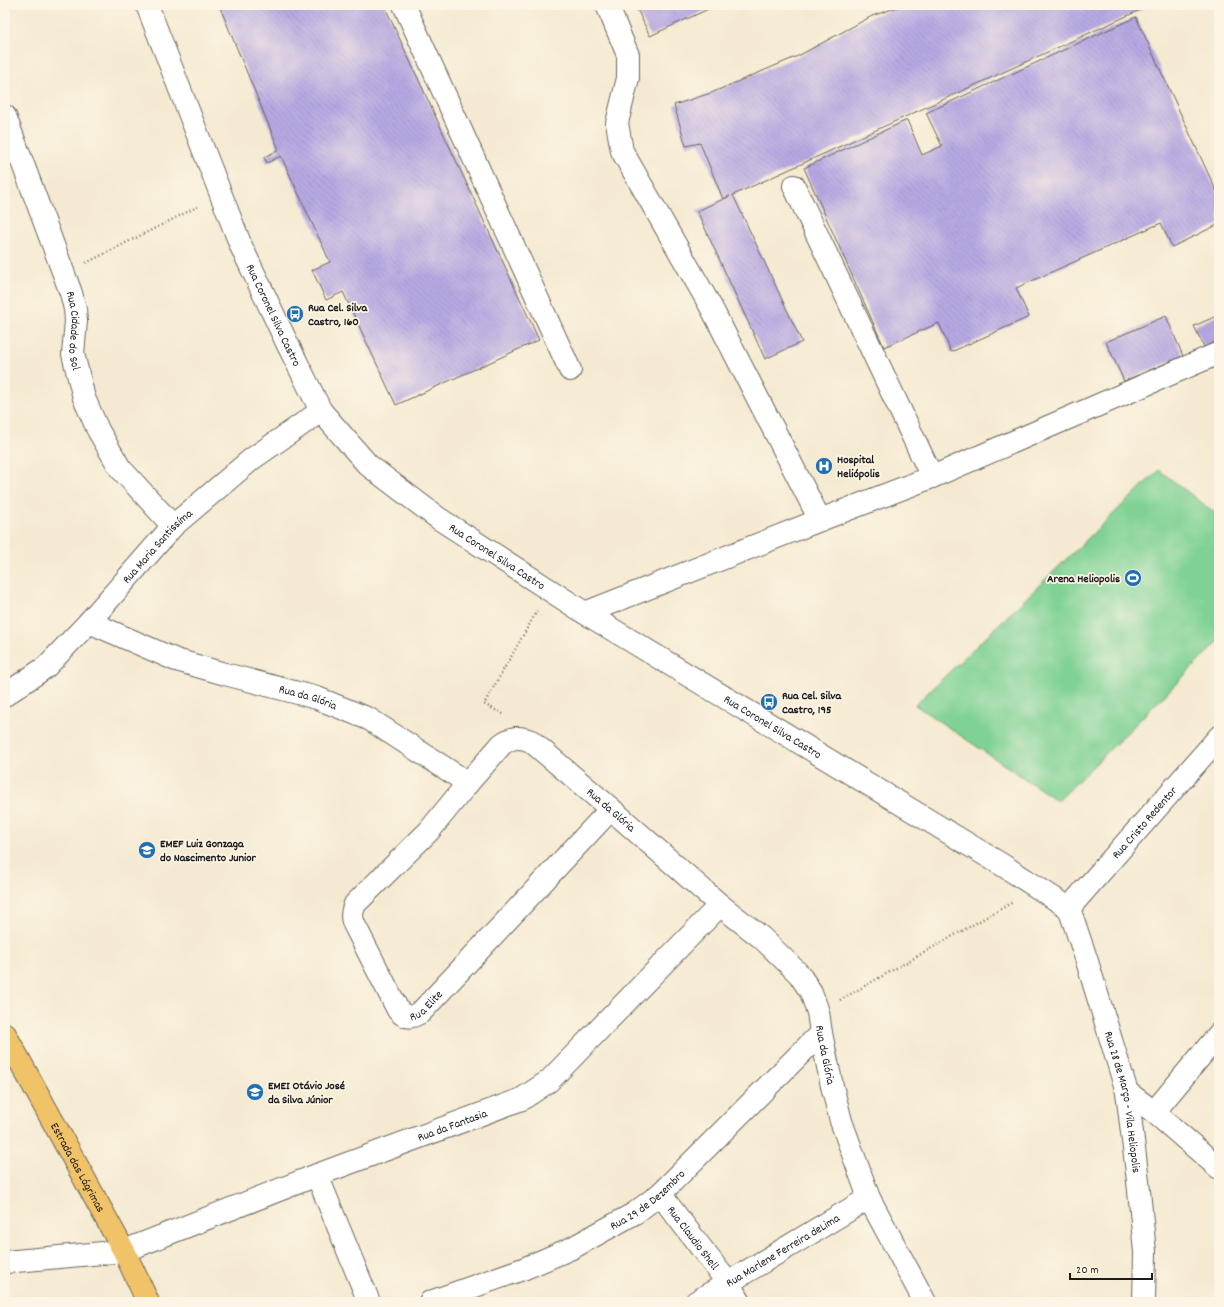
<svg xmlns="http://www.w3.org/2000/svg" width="1224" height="1307" font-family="Dekko,sans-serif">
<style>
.pitch{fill:#7fd294;stroke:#4e7758}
.building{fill:url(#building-back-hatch)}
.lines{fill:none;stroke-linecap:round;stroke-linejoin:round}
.minor-casing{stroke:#68645b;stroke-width:24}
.major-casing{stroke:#68645b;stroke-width:24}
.path{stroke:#68645b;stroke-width:2.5;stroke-dasharray:1 3;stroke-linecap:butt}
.minor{stroke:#fff;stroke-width:22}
.major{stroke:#f1c369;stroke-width:22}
.labels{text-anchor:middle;stroke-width:3.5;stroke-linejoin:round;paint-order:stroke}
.poi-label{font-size:12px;font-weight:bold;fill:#1c1c1c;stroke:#fcf5e5;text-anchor:start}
.street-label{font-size:12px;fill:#1c1c1c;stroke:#fcf5e5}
</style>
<defs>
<pattern id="building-back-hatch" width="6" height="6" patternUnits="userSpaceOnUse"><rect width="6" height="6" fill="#b7a8e3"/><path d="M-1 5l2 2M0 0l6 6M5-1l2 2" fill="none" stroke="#9d90c2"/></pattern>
</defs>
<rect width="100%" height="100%" fill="#fcf5e5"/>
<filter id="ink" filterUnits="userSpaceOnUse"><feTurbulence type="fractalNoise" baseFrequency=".025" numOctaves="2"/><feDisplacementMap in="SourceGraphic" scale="8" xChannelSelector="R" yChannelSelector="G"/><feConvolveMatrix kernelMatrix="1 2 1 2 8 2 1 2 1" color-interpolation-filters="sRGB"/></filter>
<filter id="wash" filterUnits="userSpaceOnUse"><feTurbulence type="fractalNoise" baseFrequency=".012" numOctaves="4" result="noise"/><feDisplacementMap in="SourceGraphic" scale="16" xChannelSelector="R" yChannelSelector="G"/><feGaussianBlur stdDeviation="0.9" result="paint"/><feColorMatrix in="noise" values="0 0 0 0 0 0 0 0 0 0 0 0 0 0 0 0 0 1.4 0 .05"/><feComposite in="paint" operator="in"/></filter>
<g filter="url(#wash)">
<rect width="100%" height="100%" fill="#f5ead1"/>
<path class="pitch" d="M1159,470L1219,516V641L1058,801L915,705Z"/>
<g id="blocks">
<path class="building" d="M219,5H384L539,340L396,405L343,292L326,300L312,270L330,262L281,156L267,163L264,157L279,150Z
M635,5H717L650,36Z
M904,5H1151L733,195L802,342L765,359L697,211L730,196L723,199L700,143L686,146L674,105L711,93L798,56L872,16Z
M1136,17L1219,197V224L1172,247L1161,223L1016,288L1029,317L951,352L939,323L884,347L804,168L907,120L922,155L942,146L926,113Z
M1219,315V353L1209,357L1194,326Z
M1166,316L1183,356L1124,381L1106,342Z"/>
</g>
</g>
<g filter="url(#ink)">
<use href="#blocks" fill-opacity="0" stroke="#68645b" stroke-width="1"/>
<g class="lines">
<defs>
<g id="minor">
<path id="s1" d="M147,5L241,246L288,345L321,411L368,465L438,518L585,613L1004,866L1069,908"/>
<path d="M404,5L570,370"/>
<path d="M607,5L628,55V78L617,123L622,151L711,307L820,520"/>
<path id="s2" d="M5,116L71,293L75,309L76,321L73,354L84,398L98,430L120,468L173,526"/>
<path d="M794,186L932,477"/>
<path d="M585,613L820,520L932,477L1219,353"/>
<path id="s3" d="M89,622L176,660L225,674L317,698L369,719L468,783L502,744C512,737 519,736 531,741L611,809L720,905L762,938L799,974L811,992L818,1012L821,1033L832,1086L841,1121L869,1198L925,1302"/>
<path id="s4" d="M5,695L46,667L89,622L173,526L252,459L321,411"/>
<path id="s5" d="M468,783L429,831L355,904C351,914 351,919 356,928L398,1010C406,1019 411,1018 421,1012L611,809"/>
<path id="s6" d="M1069,908L1086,958L1127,1092L1138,1181L1145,1252L1144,1302"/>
<path id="s7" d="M1069,908L1219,737"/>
<path d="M1127,1092L1154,1112L1219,1168"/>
<path d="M1154,1112L1219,1034"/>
<path d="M317,1175L369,1302"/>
<path id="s8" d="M660,1194L728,1283L740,1302"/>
<path id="s9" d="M5,1262L124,1251L317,1175L522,1099L549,1081L720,905"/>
<path id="s10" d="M430,1302L523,1269L572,1248L635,1213L660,1194L821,1033"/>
<path id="s11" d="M696,1302L869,1198"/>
</g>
<g id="major">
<path id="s12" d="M5,1034L124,1251L148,1302"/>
</g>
</defs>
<use href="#minor" class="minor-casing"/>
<use href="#major" class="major-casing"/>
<path class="path" d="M86,263L199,206
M503,714L484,704L537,611
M840,1000L1013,902"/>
<use href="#minor" class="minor"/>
<use href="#major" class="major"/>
</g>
</g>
<defs>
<symbol id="bus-disc" viewBox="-11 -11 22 22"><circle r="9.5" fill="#1f6fb2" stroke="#fcf5e5"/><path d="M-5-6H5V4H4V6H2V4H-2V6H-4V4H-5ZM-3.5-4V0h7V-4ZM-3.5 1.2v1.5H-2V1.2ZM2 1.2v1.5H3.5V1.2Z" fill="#fff"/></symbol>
<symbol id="hospital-disc" viewBox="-11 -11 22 22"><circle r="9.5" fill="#1f6fb2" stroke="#fcf5e5"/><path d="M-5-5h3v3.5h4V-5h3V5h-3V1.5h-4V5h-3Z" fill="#fff"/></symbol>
<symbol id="stadium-disc" viewBox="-11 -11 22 22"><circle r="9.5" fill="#1f6fb2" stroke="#fcf5e5"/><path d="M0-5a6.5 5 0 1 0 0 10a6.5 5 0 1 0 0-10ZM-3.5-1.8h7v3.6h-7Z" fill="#fff"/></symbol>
<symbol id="school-disc" viewBox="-11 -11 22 22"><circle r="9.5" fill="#1f6fb2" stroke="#fcf5e5"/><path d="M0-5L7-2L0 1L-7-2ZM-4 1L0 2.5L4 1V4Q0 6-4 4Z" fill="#fff"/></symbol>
</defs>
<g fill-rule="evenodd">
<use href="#bus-disc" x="285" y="304" width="20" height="20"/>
<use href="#hospital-disc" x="814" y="456" width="20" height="20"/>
<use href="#stadium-disc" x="1123" y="568" width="20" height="20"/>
<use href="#bus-disc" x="759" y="692" width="20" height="20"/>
<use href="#school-disc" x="137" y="840" width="20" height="20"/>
<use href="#school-disc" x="245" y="1082" width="20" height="20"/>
</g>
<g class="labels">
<g class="poi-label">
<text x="308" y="311">Rua Cel. Silva<tspan x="308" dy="14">Castro, 160</tspan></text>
<text x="837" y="463">Hospital<tspan x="837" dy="14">Heliópolis</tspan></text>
<text x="1120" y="582" text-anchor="end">Arena Heliopolis</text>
<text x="782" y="699">Rua Cel. Silva<tspan x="782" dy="14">Castro, 195</tspan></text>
<text x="160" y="847">EMEF Luiz Gonzaga<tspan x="160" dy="14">do Nascimento Junior</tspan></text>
<text x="268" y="1089">EMEI Otávio José<tspan x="268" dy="14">da Silva Júnior</tspan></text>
</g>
<g class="street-label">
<text dy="4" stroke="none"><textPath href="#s1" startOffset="335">Rua Coronel Silva Castro</textPath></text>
<text dy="4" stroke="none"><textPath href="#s2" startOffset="227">Rua Cidade do Sol</textPath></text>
<text dy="4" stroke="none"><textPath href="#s4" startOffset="214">Rua Maria Santissíma</textPath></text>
<text dy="4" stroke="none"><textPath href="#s1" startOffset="672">Rua Coronel Silva Castro</textPath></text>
<text dy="4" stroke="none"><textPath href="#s3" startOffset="232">Rua da Glória</textPath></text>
<text dy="4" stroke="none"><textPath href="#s1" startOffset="996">Rua Coronel Silva Castro</textPath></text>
<text dy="4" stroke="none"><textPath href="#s3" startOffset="603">Rua da Glória</textPath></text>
<text dy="4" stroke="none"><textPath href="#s7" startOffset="114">Rua Cristo Redentor</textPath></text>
<text dy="4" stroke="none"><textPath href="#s5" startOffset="317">Rua Elite</textPath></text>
<text dy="4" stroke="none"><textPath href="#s3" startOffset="939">Rua da Glória</textPath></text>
<text dy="4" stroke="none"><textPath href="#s6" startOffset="202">Rua 28 de Março - Vila Heliopolis</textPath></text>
<text dy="4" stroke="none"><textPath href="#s9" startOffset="471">Rua da Fantasia</textPath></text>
<text dy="4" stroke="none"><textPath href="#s12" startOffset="152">Estrada das Lágrimas</textPath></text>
<text dy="4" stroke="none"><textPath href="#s10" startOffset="242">Rua 29 de Dezembro</textPath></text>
<text dy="4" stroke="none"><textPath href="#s8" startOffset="55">Rua Claudio Shell</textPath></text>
<text dy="4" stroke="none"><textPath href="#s11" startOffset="101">Rua Marlene Ferreira deLima</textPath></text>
</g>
</g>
<rect width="1224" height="1307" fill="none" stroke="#fcf5e5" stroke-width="20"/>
<path d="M1070 1273v6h82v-6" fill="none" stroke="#1c1c1c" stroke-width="2"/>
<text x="1076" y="1273" font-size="12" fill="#1c1c1c" stroke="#fcf5e5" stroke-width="3" paint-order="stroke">20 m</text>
</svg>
